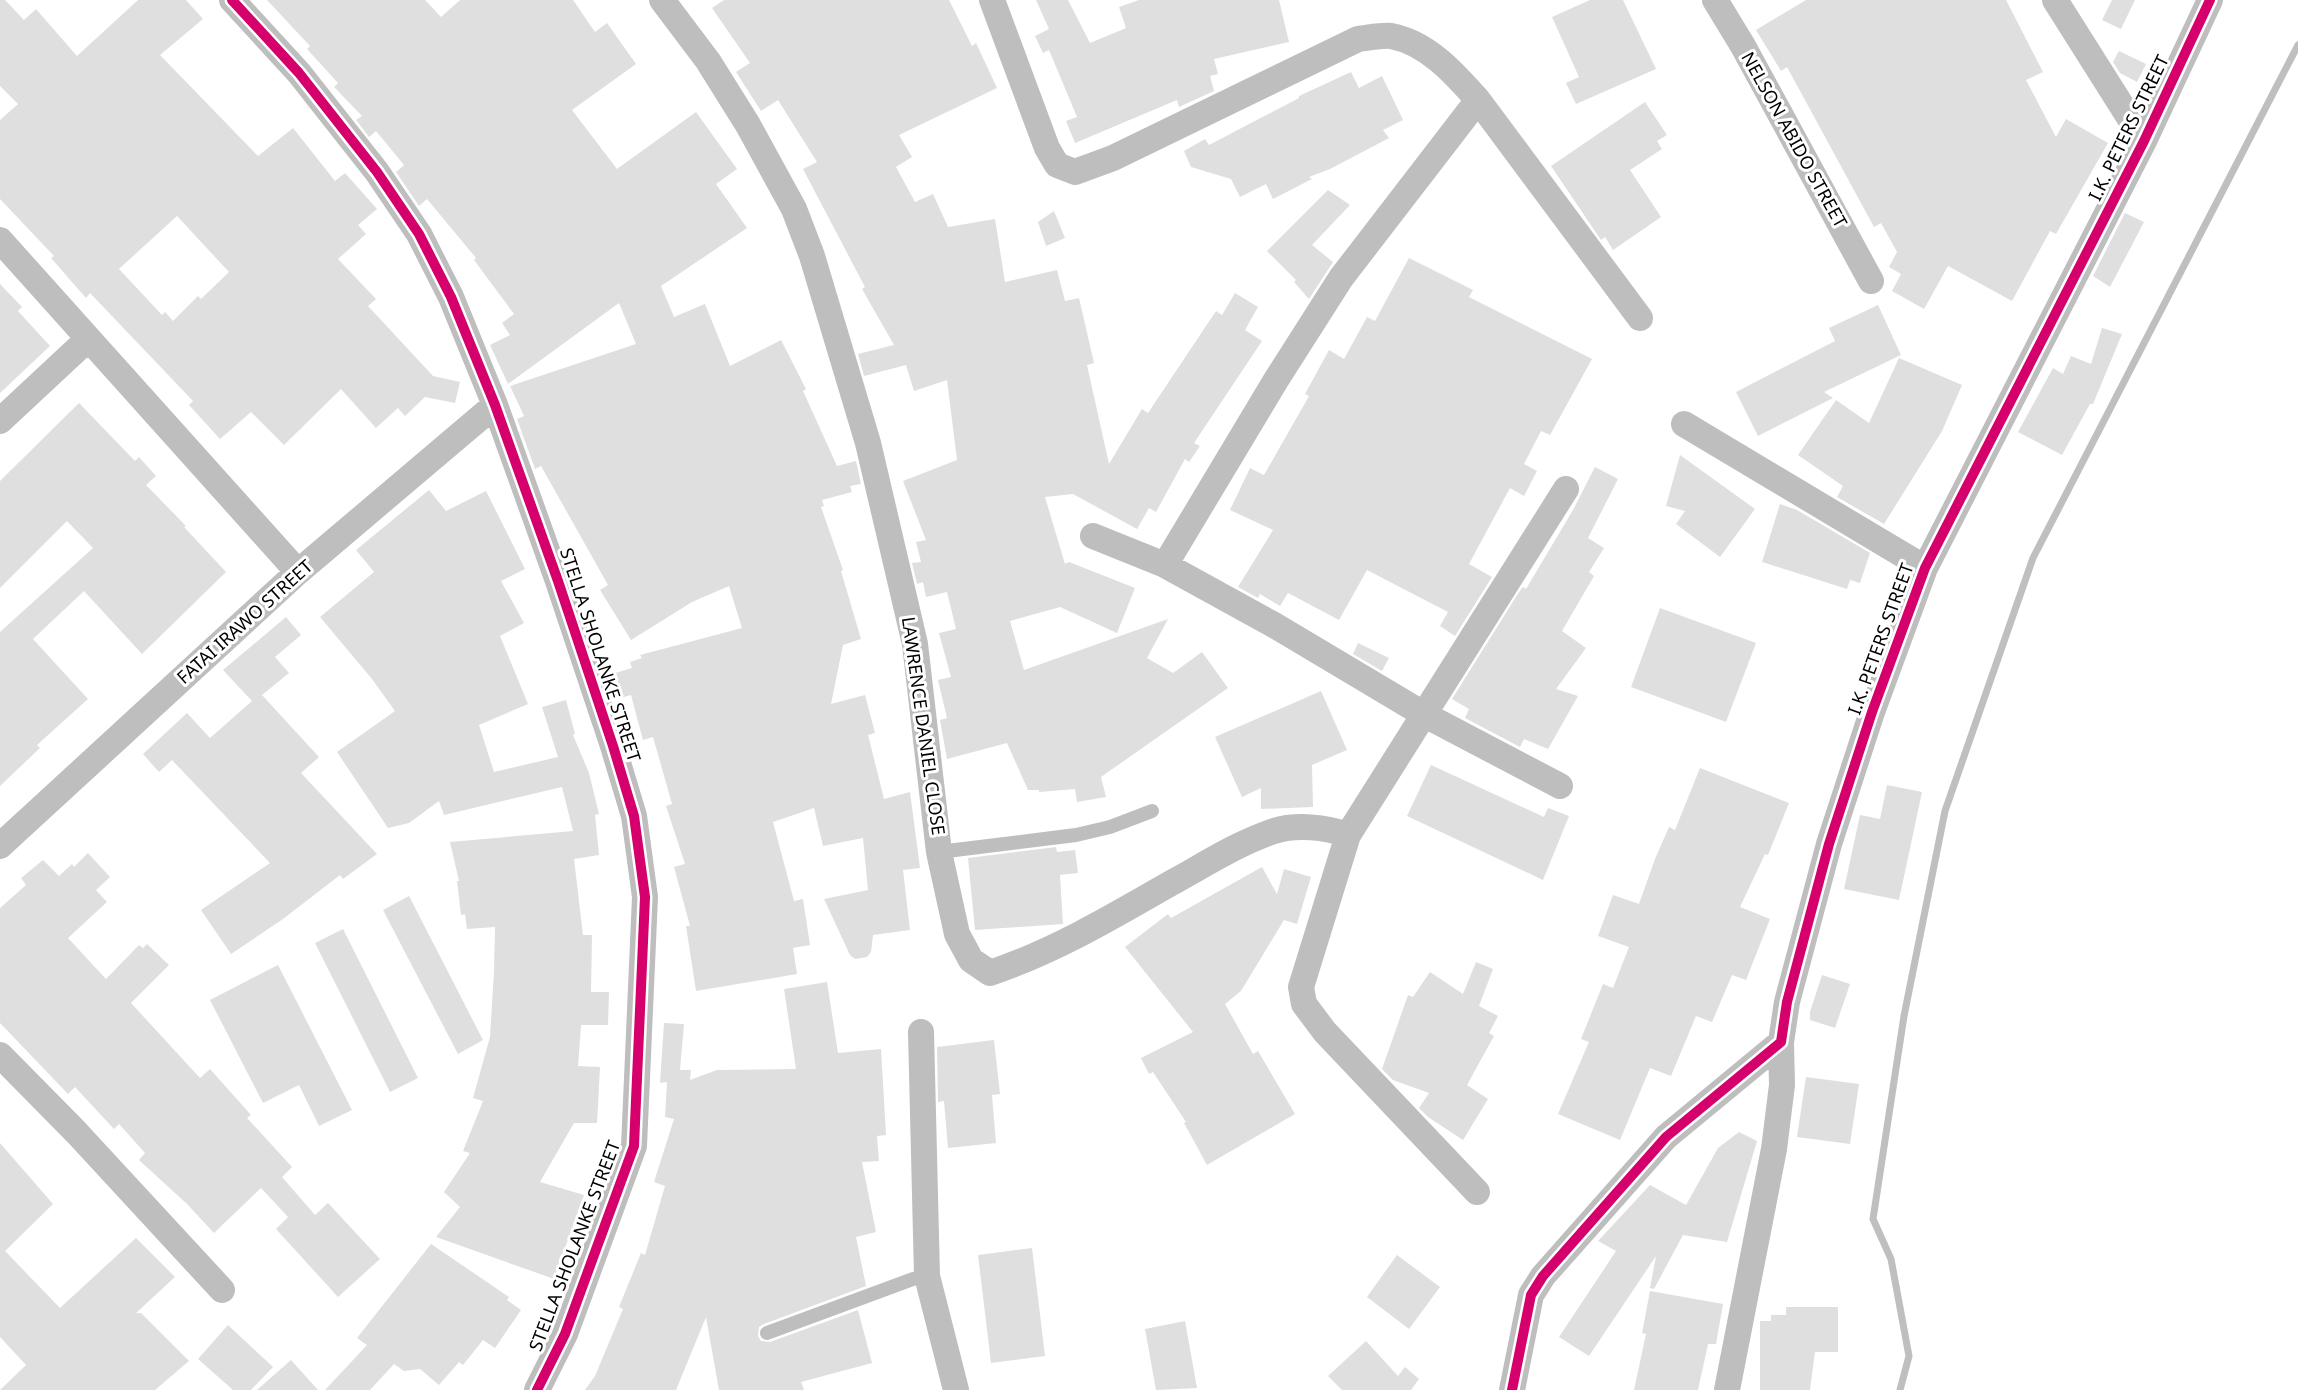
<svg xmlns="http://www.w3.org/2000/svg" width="2298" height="1390" font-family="'Noto Sans',sans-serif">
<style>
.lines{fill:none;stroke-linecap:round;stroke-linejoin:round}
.stream{stroke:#bfbfbf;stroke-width:7}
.building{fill:#dfdfdf;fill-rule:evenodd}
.lane{stroke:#bebebe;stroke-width:14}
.street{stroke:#bebebe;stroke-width:26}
.cycleway-casing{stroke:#fff;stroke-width:15}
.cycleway{stroke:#d6006c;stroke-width:10}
.labels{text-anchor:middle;stroke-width:6;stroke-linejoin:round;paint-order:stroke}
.street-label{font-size:18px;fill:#000;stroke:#fff}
</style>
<rect width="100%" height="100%" fill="#fff"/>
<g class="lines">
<path class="stream" d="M1900,1390L1909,1356L1891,1259L1873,1219L1904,1016L1945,811L2033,558L2298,45"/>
</g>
<path class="building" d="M0,0H5L24,20L36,9L77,56L138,0H186L203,19L160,55L258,156L293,128L335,181L345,173L377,209L358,225L366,234L338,259L376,299L368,306L433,376L460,382L455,403L425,397L405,416L398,408L376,428L341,389L284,445L251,412L220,439L189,405L193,401L90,293L86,298L51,258L54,256L0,199V120L18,104L0,86ZM177,216L229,272L201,299L198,296L173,321L165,312L162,315L119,269Z
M267,0H425L441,17L460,0H573L595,32L607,23L636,64L572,110L617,169L696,112L737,169L716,184L747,228L661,286L674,317L705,304L730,366L781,340L806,389L803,391L837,466L856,461L861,484L850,486L852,492L822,500L824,506L821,507L843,570L841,571L861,639L843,645L831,704L865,695L875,733L868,735L884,799L910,792L920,868L903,870L910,930L873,935L871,952L867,957L855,959L850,955L824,899L868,890L863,838L823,846L814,808L773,822L794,901L803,899L810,945L793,948L797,974L696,991L686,926H690L674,867L685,864L666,806L672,804L653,737L643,740L631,695L620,698L612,674L632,668L630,662L642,658L640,655L742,628L729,586L692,602L631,640L600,590L608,585L541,466L535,469L517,419L524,416L510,386L636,344L619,303L508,384L490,345L510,335L502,323L514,314L474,260L476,258L427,199L419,206L396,172L404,165L376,131L369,137L356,120L362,116L334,87L338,83L307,49L310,46Z
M724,0H949L972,46L976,43L997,88L899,135L912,157L896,167L915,202L933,194L948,227L995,219L1005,282L1057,270L1065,301L1079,298L1094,363L1087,365L1109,464L1142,409L1148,413L1216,311L1222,315L1235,293L1258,307L1245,330L1262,341L1194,443L1200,446L1189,462L1185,459L1156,512L1149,508L1137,529L1073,494L1045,497L1065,564L1069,562L1135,588L1117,633L1060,607L1010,621L1024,670L1168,619L1147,658L1173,673L1202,652L1228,688L1101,777L1106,797L1077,802L1075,789L1039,792V790H1028L1007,743L947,759L940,720L947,718L938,680L951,677L939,633L956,629L947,592L926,597L923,582L917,584L912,563L921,562L916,542L926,540L903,481L957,460L947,380L914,391L906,365L864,376L858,354L894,345L862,289L865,287L803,169L817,162L778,100L761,111L736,72L750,63L712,8Z
M1036,0H1068L1090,43L1126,28L1119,7L1139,0H1279L1289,42L1214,59L1218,74L1210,76L1214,91L1179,107L1177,100L1075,143L1066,121L1077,117L1049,50L1043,53L1035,36L1049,29Z
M1590,0H1623L1656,69L1576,104L1566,83L1579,77L1552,17Z
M1806,0H2006L2043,72L2026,80L2056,137L2066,119L2108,143L2056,234L2050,231L2012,301L1948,266L1924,309L1892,291L1901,274L1889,267L1897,252L1881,223L1874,227L1787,67L1781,71L1756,30Z
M2112,0H2135L2121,29L2102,20Z
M2119,51L2146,64L2137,82L2120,73L2113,62Z
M1351,72L1359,88L1382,76L1403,120L1383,130L1389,138L1330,169L1309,177L1312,179L1273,199L1266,184L1240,197L1231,179L1191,167L1184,151L1205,139L1209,145L1299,98V96Z
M1645,102L1667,135L1657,141L1662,149L1630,170L1661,217L1613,250L1605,237L1601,240L1551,166Z
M1328,190L1350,205L1312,245L1333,262L1309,299L1294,282L1296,280L1267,251Z
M1054,211L1065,238L1046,246L1038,222Z
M2125,213L2144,222L2110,287L2093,276Z
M1409,258L1473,290L1469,297L1592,359L1550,435L1541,431L1524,464L1537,471L1524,496L1510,488L1469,564L1492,577L1455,636L1440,626L1448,612L1367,570L1339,620L1288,593L1280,606L1260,594L1258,598L1238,587L1273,530L1230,510L1250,468L1264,475L1309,396L1305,394L1329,350L1344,359L1367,317L1375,321Z
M0,284L22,307L18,311L50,346L0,393Z
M1878,305L1901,355L1824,392L1833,398L1758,436L1736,392L1835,341L1829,328Z
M2102,328L2122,334L2093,404H2090L2062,455L2018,432L2053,368L2063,374L2071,356L2091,364Z
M1899,358L1962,385L1942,431L1884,524L1837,497L1843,486L1798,455L1836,400L1869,423Z
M79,403L135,461L139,457L156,476L146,485L186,526L184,527L226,572L142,654L84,591L33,639L88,699L37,745L40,748L0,786V632L93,548L67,521L0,588V481Z
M1680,455L1755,509L1720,557L1676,524L1685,511L1666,506Z
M1595,467L1618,479L1588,538L1604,548L1589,572L1594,576L1562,631L1586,648L1556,689L1578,696L1548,749L1524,739L1520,747L1465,718L1469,709L1452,699L1519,592L1523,587L1526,589L1573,510Z
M429,490L446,511L486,491L525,569L501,581L524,623L500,636L528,704L479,725L494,772L558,757L542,707L566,700L575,734L573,735L589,773L599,814L595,815L599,855L574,859L583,935H592L591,992H609L608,1025H581L578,1066L600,1067L597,1123H574L540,1182L584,1195L554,1279L436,1237L460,1207L444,1192L470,1153L463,1151L483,1101L473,1098L490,1037L494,971L495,927L467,929L465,914L461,915L457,881H459L450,842L573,831L562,787L444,815L439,801L409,823L388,828L337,752L395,711L372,679L320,617L374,572L356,550Z
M1780,504L1797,510L1870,553L1860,583L1850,580L1847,589L1762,562Z
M1660,608L1756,643L1726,722L1631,687Z
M286,617L301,635L275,657L289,673L262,695L319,757L301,773L377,854L343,879L340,875L283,919L231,954L201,910L270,863L172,760L159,772L143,754L187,713L210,738L252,701L223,670Z
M1358,643L1389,658L1382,671L1353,654Z
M1321,691L1347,750L1312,765L1313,807L1261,809V788L1242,797L1215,737Z
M1431,765L1544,817L1548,808L1569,816L1543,880L1407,816Z
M1700,768L1789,803L1768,855L1765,854L1740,907L1770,919L1746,980L1732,975L1712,1022L1696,1016L1671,1076L1650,1068L1620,1140L1558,1114L1589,1042L1581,1039L1603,984L1613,988L1629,947L1598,936L1613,895L1639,904L1655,859L1669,827L1675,830Z
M1887,785L1922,792L1899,900L1844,889L1860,815L1880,819Z
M1056,847L1057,852L1075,850L1078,873L1060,875L1063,924L975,930L968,858Z
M88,853L110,877L96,890L107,902L68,938L106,979L139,945L143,948L147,944L169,965L131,1003L200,1078L210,1069L251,1115L247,1118L292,1167L282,1177L315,1215L328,1203L380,1259L338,1297L276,1229L288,1217L261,1188L214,1233L187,1204L139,1160L145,1153L119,1124L114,1129L75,1087L68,1094L0,1023V908L26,885L21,878L43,860L59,876L72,864L74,867Z
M1262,867L1277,894L1284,869L1311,877L1297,924L1284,920L1241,991L1225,1004L1253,1054L1258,1051L1295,1114L1207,1165L1184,1123L1186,1122L1153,1072L1149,1074L1141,1058L1193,1032L1125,947L1168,914L1171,918Z
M409,896L483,1040L458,1054L383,910Z
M343,929L418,1078L390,1092L315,943Z
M1476,962L1493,969L1479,1006L1498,1016L1489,1033L1494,1036L1467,1085L1488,1099L1463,1140L1428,1117L1419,1108L1429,1093L1393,1080L1382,1069L1408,995L1413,997L1430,972L1463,994Z
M278,965L352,1110L319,1126L299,1085L263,1103L210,1000Z
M1822,975L1850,984L1835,1028L1810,1020V1012Z
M827,982L838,1053L881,1049L886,1135L877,1136L879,1161L862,1162L876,1232L856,1237L866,1286L764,1324L759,1327L758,1336L761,1341L770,1342L858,1310L872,1363L801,1382L804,1390H719L706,1317L676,1390H585L595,1376L623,1309L619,1307L641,1253L645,1255L665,1186L654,1182L674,1119L665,1117L667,1082L660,1083L664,1023L684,1024L680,1070H691L690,1080L717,1070L796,1069L784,989Z
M994,1040L1000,1094L992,1095L996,1143L948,1148L944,1101L938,1102L937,1047Z
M1806,1077L1859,1084L1850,1144L1797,1137Z
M1739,1132L1757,1141L1727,1242L1683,1235L1654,1289L1650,1288L1656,1256L1589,1356L1559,1337L1616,1251L1598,1241L1650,1185L1686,1205L1718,1148Z
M0,1143L53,1204L5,1251L60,1308L136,1238L175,1277L136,1313H141L189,1361L155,1390H0L26,1365L0,1337Z
M431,1244L509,1297L507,1300L521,1310L495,1348L483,1340L463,1365L459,1362L439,1385L420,1369L404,1371L394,1364L370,1390H325L367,1345L357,1338Z
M1032,1248L1045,1356L991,1363L978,1255Z
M1397,1255L1440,1287L1409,1329L1367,1297Z
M1650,1291L1723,1304L1716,1344H1708L1698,1390H1634L1646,1334L1642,1333Z
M1786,1307H1838V1352H1815L1810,1390H1760V1321H1771V1315H1786Z
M1185,1321L1197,1388L1156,1390L1145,1329Z
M228,1325L273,1367L251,1390H233L198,1359Z
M1366,1341L1398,1376L1405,1367L1419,1379L1411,1390H1342L1328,1376Z
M291,1360L318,1390H257Z"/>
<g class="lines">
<path class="lane" d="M939,852L1076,835L1110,827L1152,811
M767,1333L913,1279L927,1276"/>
<path class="street" d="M232,0L299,73L377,172L419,234L451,297L495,405L558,581L613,746L634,816L645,897L634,1146L565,1334L537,1390
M662,0L708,61L748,125L794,209L812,256L868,443L915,644L939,852L957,934L971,960L990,973C1055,951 1114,916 1173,882C1206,864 1238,843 1274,831C1297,824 1325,827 1348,835
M992,0L1047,148L1057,165L1075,172L1113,158L1358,39C1368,38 1381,35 1391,36C1428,43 1455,74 1478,100L1640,318
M1715,0L1743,46L1871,281
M2055,0L2144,141
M0,240L298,572
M0,421L88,339
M1684,424L1925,568
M1093,536L1165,565L1274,625L1425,715L1560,786
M1165,565L1276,380L1341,278L1478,100
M0,846L298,572L495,405
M921,1032L927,1276L956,1390
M0,1055L76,1132L222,1290
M1477,1192L1325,1032L1304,1004L1301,987L1348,835L1566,489
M1512,1390L1531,1295L1543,1276L1666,1137L1781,1042L1787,1002L1829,844L1872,712L1925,568L2144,141L2210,0
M1727,1390L1774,1149L1782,1085L1781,1042"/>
<defs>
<path id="cycleway" d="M232,0L299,73L377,172L419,234L451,297L495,405L558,581L613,746L634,816L645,897L634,1146L565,1334L537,1390
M1512,1390L1531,1295L1543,1276L1666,1137L1781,1042L1787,1002L1829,844L1872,712L1925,568L2144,141L2210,0"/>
</defs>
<use href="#cycleway" class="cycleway-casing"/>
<use href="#cycleway" class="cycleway"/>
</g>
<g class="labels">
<g class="street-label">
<text transform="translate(2129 128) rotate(-64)" y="6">I.K. PETERS STREET</text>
<text transform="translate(1794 140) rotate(61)" y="6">NELSON ABIDO STREET</text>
<text transform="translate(245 622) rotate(-42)" y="6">FATAI IRAWO STREET</text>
<text transform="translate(1881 639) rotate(-70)" y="6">I.K. PETERS STREET</text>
<text transform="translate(600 655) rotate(72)" y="6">STELLA SHOLANKE STREET</text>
<text transform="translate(923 726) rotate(82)" y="6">LAWRENCE DANIEL CLOSE</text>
<text transform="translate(575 1246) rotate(-69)" y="6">STELLA SHOLANKE STREET</text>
</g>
</g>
</svg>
